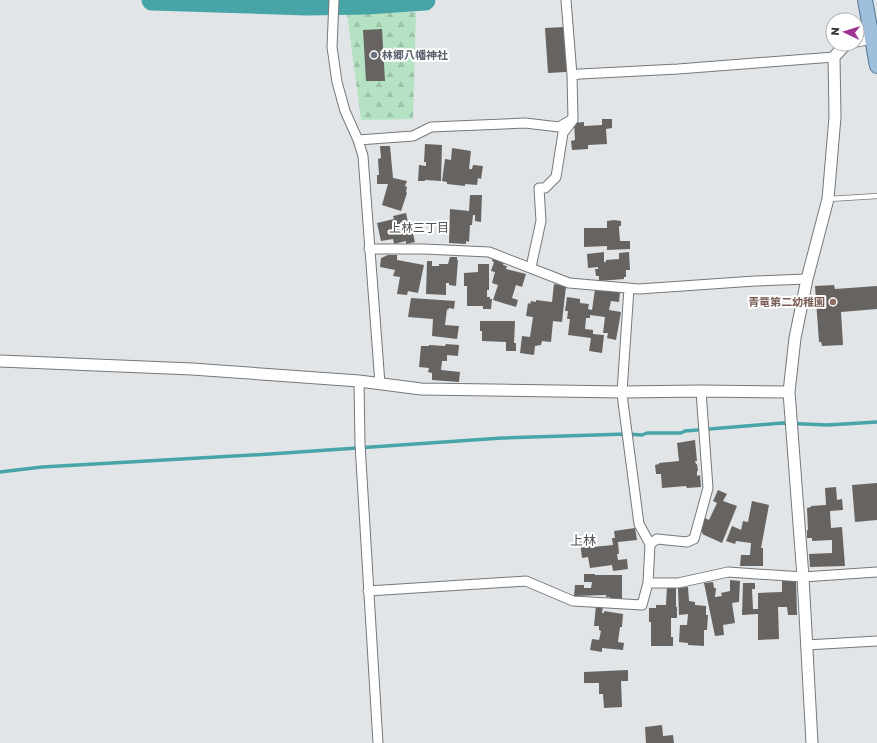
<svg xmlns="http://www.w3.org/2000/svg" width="877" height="743" font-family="'Golos Text','Noto Sans JP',sans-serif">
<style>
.forest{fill:url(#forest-firs)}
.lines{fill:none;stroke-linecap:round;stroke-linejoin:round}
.stream{stroke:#47a4a7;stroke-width:3.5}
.river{stroke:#47a4a7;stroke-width:21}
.building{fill:#666360}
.service-casing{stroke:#75787b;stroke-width:6}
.minor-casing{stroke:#75787b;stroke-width:11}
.tertiary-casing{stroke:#75787b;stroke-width:13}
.primary-casing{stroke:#537696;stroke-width:16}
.service{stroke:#fff;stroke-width:4.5}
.minor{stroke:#fff;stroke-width:9}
.tertiary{stroke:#fff;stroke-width:11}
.primary{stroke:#a0bfdd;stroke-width:14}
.worship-dot{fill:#6b7280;stroke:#fff;stroke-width:1.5}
.education-dot{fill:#8d6e63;stroke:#fff;stroke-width:1.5}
.labels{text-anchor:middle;stroke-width:4;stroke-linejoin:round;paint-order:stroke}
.worship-label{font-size:11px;font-weight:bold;fill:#5b616d;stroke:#fff;text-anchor:start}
.education-label{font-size:11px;font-weight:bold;fill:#785e54;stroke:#fff;text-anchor:end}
.neighbourhood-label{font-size:12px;fill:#4e5154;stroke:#fff}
.quarter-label{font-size:13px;fill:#4e5154;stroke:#fff}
</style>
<defs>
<pattern id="forest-firs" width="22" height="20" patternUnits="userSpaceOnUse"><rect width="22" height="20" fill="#b5e2c2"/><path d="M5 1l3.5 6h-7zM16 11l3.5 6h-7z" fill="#9cc3a8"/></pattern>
</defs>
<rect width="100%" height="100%" fill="#e1e5e8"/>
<path class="forest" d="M416,12L413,119L361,120L347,13Z"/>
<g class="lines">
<path class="stream" d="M0,472L42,467L270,454L502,438L627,434L642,435L647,433H681L685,431L782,423L827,425L877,422"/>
<path class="river" d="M152,0L307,5L367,4L425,0"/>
</g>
<path class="building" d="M564,27L567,69H566V72L548,73L545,28Z
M382,29L385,81H366L363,30Z
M602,119H612V128L606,129L607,144L588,145V149L572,150L571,141L575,140L574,123L584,122V126L602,125Z
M425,144L442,145L441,181L425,180V181H418L419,165L426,166V162H424Z
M380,146H390L393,178L407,181L405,186L407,187L406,192L407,193L401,211L382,205L388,184H377V175H379L378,159L381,158Z
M452,148L471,151L469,169H472L473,165L483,166L481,179L478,178L477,185L465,184V186L447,184V182L442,181L445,159L451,160Z
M470,195H482L481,222L475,221V215H473L472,225H470L469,242L466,241V244L449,243L450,209L469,211Z
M406,213L408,222H410L415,242L406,244V241L394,244L393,239L381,241L377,223L394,219L393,216Z
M614,220L621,221V226H619V228L620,241H630V249L607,250V246L584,247V228H607V221Z
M604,252V262H606V260L619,259V253L629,252L630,270H626V277H624V279L599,281V276H596L595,269H598V267L588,268L587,254Z
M388,255H397V260L424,265L418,293L408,291L407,295L397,294L400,277L393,276L395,270L380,267L381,258Z
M450,257H457V260H458L456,286L449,285V283H446V295L426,294L427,261H432V266H439V264H448Z
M493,257L505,261L503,265L507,266L506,269L526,274L522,287L516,285L512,298L518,300L516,307L493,300L498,285L492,283L495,272L491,271L494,262L492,261Z
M478,264H489V290H487V297H490V299H492L491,309H483V306H467V286H464V273L478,272Z
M554,284L566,286L562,322L553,321L551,342L542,341L541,345L535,346L534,355L520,353L522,336L530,337L533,317L526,316L528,303L530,304L531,301L536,302V300L552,302Z
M834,285L835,289L877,286V309L841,312L843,345L822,346L821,342H819L815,286Z
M595,289L620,292L619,302L611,301L609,310L621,312L616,340L607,338L608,333H603L605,317L590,315V318H586L585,329L593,330V334L604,335L602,353L589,351L591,338L568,335L570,319H567L568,311H565L567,297L580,299V303L589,304L588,309L592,310Z
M411,298L455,301L454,309L449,308L448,310L447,309L445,325L459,326L457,339L432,336L433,319L408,317Z
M480,321H515L514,343H516V351H506V342L482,341V331H480Z
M446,344L459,345L458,356L447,355V361H442L441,370L460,372L459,382L432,380V373L428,372L429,368L419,367L421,346H429V345L445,346Z
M695,440L697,461H695L696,464H697L698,471H697V476L700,475L701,487L687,488L686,486L662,488L661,474H656L655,465L659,464V463L679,461L677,443Z
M877,483V520L855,522L852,485Z
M836,487L837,500L842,499L843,510L830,511L831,528L842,527L845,566L810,567L809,554L832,553V540L812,541V538H807V530H808L807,508L811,507V506L826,505L825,488Z
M718,490L727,494L723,501L737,506L722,543L702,534L703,533L699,531L705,518L709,520L717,503L713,501Z
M752,501L769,505L761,548H763V566H740L741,555H750L751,543L736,541L735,544L726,541L732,526L741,530L743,521L748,522Z
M635,528L637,540L618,542L619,554H617L618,560L627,559L628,569L613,571L612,565L590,568L588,557L582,558L580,542L592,540L593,547L613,545L612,538H615L614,531Z
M584,574H595V575H622V599L610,598V597H606V595L574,596L575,585H584V588H591L592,582H584Z
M782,578H796L797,615H788L787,607H778L779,639L758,640V614L742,615L743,583H755V589H752L753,609H758V593L782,592Z
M730,580L740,581L739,602L732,603L735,623L723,625L724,635L715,636L704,583L713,582L714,588H716L715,597L722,596L721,593L730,591Z
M667,586H676V607H677V618H671V637H673V646H651V622H649V608H656V605H666Z
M688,587L689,601L695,602V605L706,606V615H708L707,630H704V646L688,645V643L679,642L680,625H687L688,614L679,615L678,588Z
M596,605L603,606L602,613H604V611L623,614L622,627H620L618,642L624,643L623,650L602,648V652L590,650L592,639L599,640L601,631L599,630V626H594Z
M628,670V681H621L622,707L604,708L603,694H599V683H584V672Z
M662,725L663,736L673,735L674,743H646L645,727Z"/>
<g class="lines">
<defs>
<path id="service" d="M829,199L877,196"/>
<path id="minor" d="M334,0L332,47L337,82L345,111L358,140L363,156L380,384
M572,75L580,74L678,69L834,57
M358,140L413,136L431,127L525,123L559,127L571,120
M369,249H424L489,252L569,283L639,289L755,281L807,279
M531,267L541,221L539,188H545L556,177L563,133L573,120L572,75L566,0
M359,381L360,444L378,743
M650,544L657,539L687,542L694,539L708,488L701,391
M648,583H678L728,572L803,577L877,572
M368,591L526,581L573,601L642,605L648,583L650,544L639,524L623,402L622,392L629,288
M806,645L877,641"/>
<path id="tertiary" d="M857,41L871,38
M0,361L192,369L359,381L421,389L622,392L701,391L789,392
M812,743L803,577L789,392L795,338L807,279L828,199L835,117L834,57L846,44"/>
<path id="primary" d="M865,0L877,66"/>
</defs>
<use href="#service" class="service-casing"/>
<use href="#minor" class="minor-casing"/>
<use href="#tertiary" class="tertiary-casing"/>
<use href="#primary" class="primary-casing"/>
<use href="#service" class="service"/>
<use href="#minor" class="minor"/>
<use href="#tertiary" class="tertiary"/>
<use href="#primary" class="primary"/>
</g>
<circle class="worship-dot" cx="374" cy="55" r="4"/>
<circle class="education-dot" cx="833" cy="302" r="4"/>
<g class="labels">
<g class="worship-label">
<text x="382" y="59">林郷八幡神社</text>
</g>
<g class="education-label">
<text x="825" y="306">青竜第二幼稚園</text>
</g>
<g class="neighbourhood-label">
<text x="419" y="232">上林三丁目</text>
</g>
<g class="quarter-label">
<text x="583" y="545">上林</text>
</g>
</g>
<g transform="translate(845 32) rotate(274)"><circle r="19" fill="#ffffff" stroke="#b0b1b1"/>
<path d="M0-3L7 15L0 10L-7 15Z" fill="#9e3393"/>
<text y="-6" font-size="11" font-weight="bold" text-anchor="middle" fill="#3a3b3c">N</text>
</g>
</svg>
